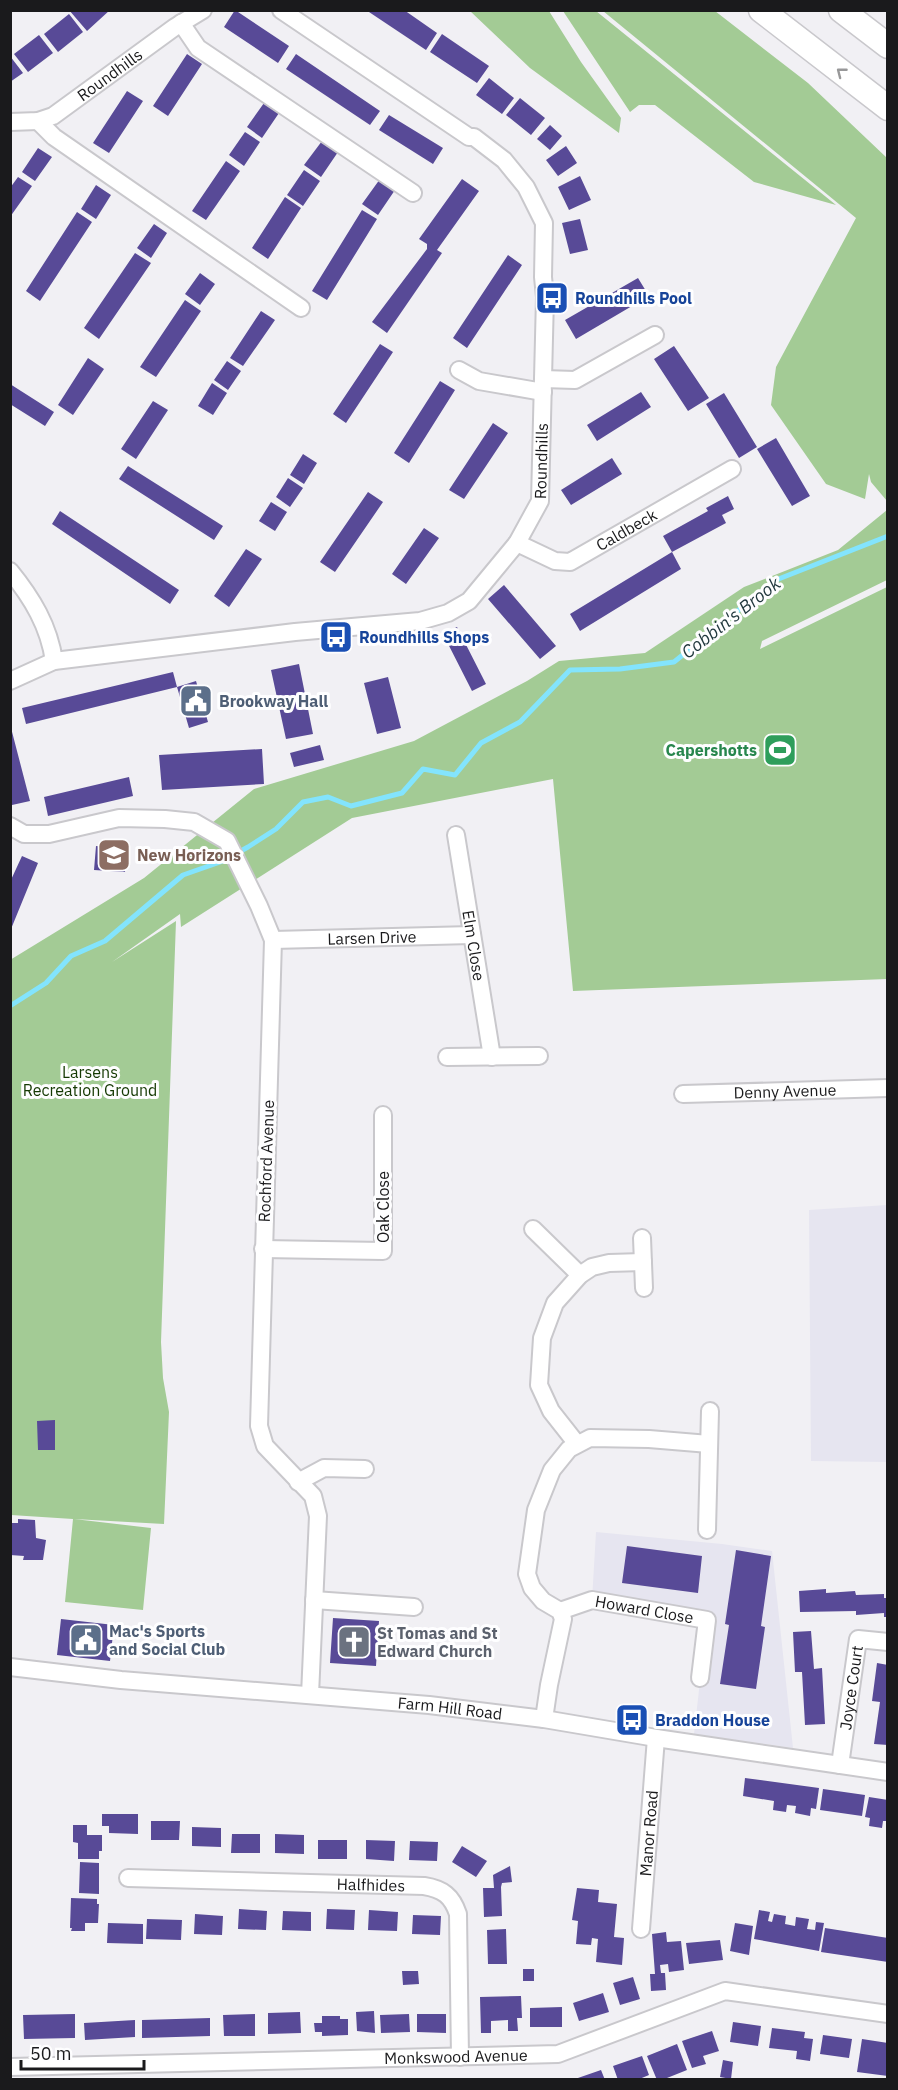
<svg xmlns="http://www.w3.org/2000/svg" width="898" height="2090" font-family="'IBM Plex Sans',sans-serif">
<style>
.built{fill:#e6e5f0}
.green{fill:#a3cb95}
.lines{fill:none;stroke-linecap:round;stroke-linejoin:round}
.stream{stroke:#83e4fd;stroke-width:5}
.building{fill:#584a97}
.minor-casing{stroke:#c9c8cc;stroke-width:20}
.highway-casing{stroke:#c9c8cc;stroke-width:27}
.minor{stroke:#fff;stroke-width:16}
.highway{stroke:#fff;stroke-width:24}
.oneway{stroke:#989899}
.labels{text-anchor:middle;stroke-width:6;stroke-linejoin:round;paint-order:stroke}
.street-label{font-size:16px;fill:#1a1a1c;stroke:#fefeff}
.transit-label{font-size:16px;font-weight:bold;fill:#164399;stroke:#fefeff;text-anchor:start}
.service-label{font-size:16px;font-weight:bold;fill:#4e5e75;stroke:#fefeff;text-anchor:start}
.leisure-label{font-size:16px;font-weight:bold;fill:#27864d;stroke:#fefeff;text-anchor:end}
.education-label{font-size:16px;font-weight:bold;fill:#785e54;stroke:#fefeff;text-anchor:start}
.park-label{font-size:16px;fill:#143902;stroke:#fefeff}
.worship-label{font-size:16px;font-weight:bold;fill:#5b616d;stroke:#fefeff;text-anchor:start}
.water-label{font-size:18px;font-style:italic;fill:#1f363c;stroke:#fefeff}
</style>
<rect width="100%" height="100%" fill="#f1f0f4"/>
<path class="built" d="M887,1205V1462L811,1461L809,1210Z
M596,1532L722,1544L772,1551L793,1748L694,1734L707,1620L592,1600Z"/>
<path class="green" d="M470,11H549L581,62L621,118L619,133L530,68Z
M563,11H596L836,205L754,182L655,105H639L630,112Z
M603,11H715L808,83L887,158V501L871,482L869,474L865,499L826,484L771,405L776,367L856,218Z
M887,510V580L762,641L760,649L887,587V979L573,991L553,779L352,818L181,927L180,914L112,962L176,921L161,1342L163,1378L169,1412L164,1524L74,1519L151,1528L143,1610L65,1602L73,1519L11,1515L10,960L144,878L254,789L414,741L527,681L559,661L645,653L744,587L838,550Z"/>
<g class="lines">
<path class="stream" d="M10,1006L46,983L71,956L105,941L183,875L223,861L248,847L276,829L303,802L328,797L351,806L402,793L423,769L455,775L481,743L520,722L570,670L620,669L674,662L776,580L888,536"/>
</g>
<path class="building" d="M69,10H110L87,31Z
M235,10L289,46L278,63L224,27Z
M366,10H404L437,33L426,50Z
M69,14L83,32L58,52L44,34Z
M442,34L489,66L477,83L430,52Z
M39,35L53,53L28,72L14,54Z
M187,54L202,64L168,116L153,106Z
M296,54L380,111L370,125L286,69Z
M10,56L23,73L10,82Z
M489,78L514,98L502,114L476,95Z
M127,91L143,101L109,153L93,143Z
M520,98L545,118L531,135L506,115Z
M264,103L279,113L262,138L247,127Z
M389,115L443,148L433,164L379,130Z
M550,125L562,136L550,150L537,139Z
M245,132L260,142L244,166L229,155Z
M322,141L338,152L321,177L304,165Z
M566,146L577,163L558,176L546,160Z
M38,148L52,157L35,181L22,172Z
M226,161L240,171L206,220L192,211Z
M304,170L320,181L303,206L287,195Z
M580,176L591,200L569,210L558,187Z
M18,177L32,186L10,217V188Z
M380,179L395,190L378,215L362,204Z
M462,179L479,191L437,250L442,253L387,333L372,322L427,249V244L419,239Z
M96,185L111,195L96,219L81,209Z
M285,197L301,208L268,259L252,248Z
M362,210L377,219L327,300L312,291Z
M77,212L92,222L40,301L26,291Z
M580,219L588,250L570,254L562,223Z
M154,224L167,233L151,258L137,248Z
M135,253L151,263L99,339L84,328Z
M508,255L522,265L467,348L453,338Z
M200,273L215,284L200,305L185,294Z
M638,278L649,296L576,339L565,320Z
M185,300L201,311L156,377L140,367Z
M261,311L275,320L243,366L230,358Z
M380,344L393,352L346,423L333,414Z
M674,346L709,398L688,411L654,359Z
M88,358L104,369L73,415L58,405Z
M227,361L241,371L228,390L214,380Z
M440,381L455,390L409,463L394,453Z
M212,383L227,393L213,415L198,406Z
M10,384L54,412L45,426L10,404Z
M641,392L651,407L597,441L587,425Z
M724,393L757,447L739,458L706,404Z
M153,401L168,410L136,459L121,449Z
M493,423L508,433L464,499L449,490Z
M776,438L810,496L792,506L757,449Z
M303,454L317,463L304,484L290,475Z
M612,458L622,474L571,505L561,490Z
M128,466L223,526L214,540L119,479Z
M288,478L303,488L290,507L276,497Z
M368,492L383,502L335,572L320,562Z
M728,496L734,509L722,515L726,523L672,552L663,536L708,511L706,508Z
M271,502L287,512L275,531L259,521Z
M60,511L179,590L170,604L52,524Z
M424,528L439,538L406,584L392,574Z
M246,549L262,559L229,607L214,596Z
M672,552L681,569L580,631L570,614Z
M504,585L556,646L540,659L488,599Z
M457,627L486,684L472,691L443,634Z
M299,664L313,734L286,739L271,670Z
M173,672L177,687L26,724L22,708Z
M388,677L401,728L377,734L364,683Z
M196,681L208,722L189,728L177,687Z
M10,724L30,801L12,805L10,797Z
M320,745L324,760L294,767L290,753Z
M262,749L264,784L162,790L159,755Z
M129,777L133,796L48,816L44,797Z
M96,846L127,849L125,872L94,870Z
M22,856L38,863L11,929L10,882Z
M55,1420V1450H38L37,1421Z
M18,1519L35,1520L36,1538L46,1540L43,1560H23L24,1556L10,1555V1523H18Z
M627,1546L702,1556L698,1593L622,1583Z
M736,1550L771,1556L761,1626L765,1627L756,1689L720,1684L729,1625L725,1624Z
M826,1589V1593L855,1591L856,1595L884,1594V1598H888V1617H884V1613L856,1615V1611L800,1612L799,1591Z
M333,1618L379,1621L376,1666L330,1663Z
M61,1619L114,1625L110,1661L57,1655Z
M811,1631L814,1669L822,1668L825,1724L805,1725L802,1672H795L793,1632Z
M877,1663L888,1665V1745L874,1744L880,1702L872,1701Z
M745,1778L819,1788L816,1809L811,1808L810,1816L795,1813L796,1806L787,1805L786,1812L773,1810L774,1801L743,1796Z
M823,1789L865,1795L862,1816L820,1810Z
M869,1797L888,1800V1821H883L882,1828L869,1826L870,1818L865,1817Z
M102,1814H138V1834L109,1833V1826H102Z
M151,1821H180L179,1840H151Z
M73,1825H87V1835H102V1851H99V1859H78V1843L73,1842Z
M192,1827L221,1828V1847L192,1846Z
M232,1834H260V1853H231Z
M275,1834L304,1835V1854L275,1853Z
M318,1840H347V1859H318Z
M366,1840L395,1841L394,1861L366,1859Z
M410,1841L438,1842L437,1861L409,1860Z
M462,1846L487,1861L476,1877L452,1862Z
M80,1862L99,1863V1894L79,1893Z
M510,1866L512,1882L502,1883L501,1887L502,1916L484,1917L483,1888H494L493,1875Z
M577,1888L599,1890L598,1902L617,1904L614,1937L624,1938L622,1965L596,1962L598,1939L592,1938L591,1945L576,1944L578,1921L572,1920Z
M71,1898L97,1899V1904H99L98,1923H85V1931H71L72,1928H70Z
M239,1909L267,1911L266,1930L238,1929Z
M327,1909L355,1910L354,1930L326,1929Z
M369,1910L398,1912L397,1931L368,1930Z
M759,1910L770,1912L768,1921L772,1922L774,1914L786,1916L785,1924L795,1926L796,1917L809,1919L807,1929L815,1930L816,1922L824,1923L819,1951L754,1939Z
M283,1911L311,1912V1931L282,1930Z
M195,1914L223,1916L222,1935L194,1934Z
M413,1915L441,1916L440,1935L412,1934Z
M147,1919L182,1920L181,1940L146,1939Z
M108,1923L143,1924V1944L107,1943Z
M735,1923L753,1926L749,1955L730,1951Z
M825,1928L888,1938V1962L821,1952Z
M506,1929L507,1964H488L487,1930Z
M666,1932L667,1942L681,1941L684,1970L669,1972L668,1964L660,1965L661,1973H665L666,1990L651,1991L650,1974H655L652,1934Z
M720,1940L723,1960L689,1964L686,1943Z
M523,1969H534V1981H523Z
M402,1971H418L419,1984L403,1985Z
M633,1977L640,1999L620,2005L613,1983Z
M603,1993L609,2012L579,2021L573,2003Z
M521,1996L522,2018H517L518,2031H508V2020L491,2021V2033H481L480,1997Z
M562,2007V2027H530V2008Z
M374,2011L375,2033L357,2031L356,2012Z
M300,2012L301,2033L268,2034V2013Z
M75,2014V2038L24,2039L23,2015Z
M255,2014V2036H224L223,2015Z
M409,2014L410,2032L381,2033L380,2015Z
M417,2014H446V2033L417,2032Z
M322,2016H340V2019H348V2035L322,2036V2032H315L314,2023H322Z
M210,2018V2036L142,2038V2020Z
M135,2020V2037L85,2040L84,2023Z
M733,2022L761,2026L758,2046L730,2042Z
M772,2028L805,2032L804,2038L813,2039L810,2061L796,2059L797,2051L769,2048Z
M712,2031L719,2051L703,2056L706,2064L692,2068L682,2041Z
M823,2035L852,2039L849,2058L820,2054Z
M862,2039L888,2043V2076L857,2072Z
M677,2044L687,2070L662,2080H657L647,2056Z
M642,2056L649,2075L637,2080H618L613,2066Z
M723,2060L733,2062L731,2079L720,2077Z
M601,2070L605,2080H575V2079Z"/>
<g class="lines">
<defs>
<g id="minor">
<path d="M181,23L198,48L413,193"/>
<path d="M38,121L54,137L301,308"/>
<path id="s1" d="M10,122L38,121L53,116L175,27L203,10"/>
<path d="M459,370L479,381L543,392"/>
<path d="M543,379L575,380L655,335"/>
<path id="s2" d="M517,543L555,561L570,562L732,469"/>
<path d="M10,571C32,598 49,626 54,661"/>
<path id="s3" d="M10,681L54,661L295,632L420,621L448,613L469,601L517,543L540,501L545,297L543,277L544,223L526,187L504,160L474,137H469L281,10"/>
<path d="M10,826L24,834H49L119,818L165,819L194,822L227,841L259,906L273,940L259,1426L265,1446L313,1496L318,1516L310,1695"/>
<path id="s4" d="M456,835L492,1057"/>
<path id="s5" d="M273,940L472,935"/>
<path d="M447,1057L539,1056"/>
<path id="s6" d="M683,1094L888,1088"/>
<path d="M533,1229L580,1275"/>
<path d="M642,1238L644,1288"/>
<path d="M263,1249L383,1251V1115"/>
<path d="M577,1444L551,1411L539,1385L542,1338L555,1303L580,1275L592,1267L609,1263L643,1262"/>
<path d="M298,1482L324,1468L365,1469"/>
<path d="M707,1530L710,1411"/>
<path d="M314,1600L414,1607"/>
<path id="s7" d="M560,1611L592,1600L707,1620L700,1678"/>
<path id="s8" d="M10,1667L121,1680L429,1705L544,1719L656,1738L888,1772"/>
<path d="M544,1719L549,1685L563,1619L560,1611L543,1601L532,1588L527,1574L536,1510L552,1470L569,1449L590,1438L649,1439L709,1444"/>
<path id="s9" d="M840,1765L858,1639L888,1642"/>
<path id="s10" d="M128,1878L424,1886C443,1889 452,1896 458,1914L460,2057"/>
<path id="s11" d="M641,1929L656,1738"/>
<path id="s12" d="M10,2067L558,2054L725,1991L888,2014"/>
</g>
<path id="highway" d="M761,10L888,108
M841,10L888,46"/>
</defs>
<use href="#minor" class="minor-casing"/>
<use href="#highway" class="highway-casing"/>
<use href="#minor" class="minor"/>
<use href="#highway" class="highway"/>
</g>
<defs><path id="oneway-chevron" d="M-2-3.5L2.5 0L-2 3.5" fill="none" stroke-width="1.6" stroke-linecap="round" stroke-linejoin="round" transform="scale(1.5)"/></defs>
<use class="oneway" href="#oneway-chevron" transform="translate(841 72) rotate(-142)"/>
<defs>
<symbol id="bus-square" viewBox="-11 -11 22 22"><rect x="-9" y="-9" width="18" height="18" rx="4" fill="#1a4fb4" stroke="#fefeff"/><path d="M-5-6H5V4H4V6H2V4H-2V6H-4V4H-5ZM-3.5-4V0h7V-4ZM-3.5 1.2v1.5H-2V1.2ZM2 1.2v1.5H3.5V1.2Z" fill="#fff"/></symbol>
<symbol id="civic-square" viewBox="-11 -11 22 22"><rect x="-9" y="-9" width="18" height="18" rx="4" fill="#5c6f8a" stroke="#fefeff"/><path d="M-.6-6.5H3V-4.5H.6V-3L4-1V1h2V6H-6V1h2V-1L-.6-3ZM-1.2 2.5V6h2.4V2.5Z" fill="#fff"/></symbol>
<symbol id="stadium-square" viewBox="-11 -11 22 22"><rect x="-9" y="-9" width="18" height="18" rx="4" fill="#2e9e5b" stroke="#fefeff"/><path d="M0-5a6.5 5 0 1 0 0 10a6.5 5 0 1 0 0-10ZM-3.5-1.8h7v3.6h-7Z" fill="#fff"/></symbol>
<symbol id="school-square" viewBox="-11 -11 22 22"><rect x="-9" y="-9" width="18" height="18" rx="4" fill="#8d6e63" stroke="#fefeff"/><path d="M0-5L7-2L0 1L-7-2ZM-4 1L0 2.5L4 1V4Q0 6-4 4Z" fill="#fff"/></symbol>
<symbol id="church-square" viewBox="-11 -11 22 22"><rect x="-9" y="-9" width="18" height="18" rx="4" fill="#6b7280" stroke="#fefeff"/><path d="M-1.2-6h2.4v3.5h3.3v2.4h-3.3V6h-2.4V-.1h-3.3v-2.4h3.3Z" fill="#fff"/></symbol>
</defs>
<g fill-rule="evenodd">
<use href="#bus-square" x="533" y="279" width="38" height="38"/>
<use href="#bus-square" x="317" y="618" width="38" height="38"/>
<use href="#civic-square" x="177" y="682" width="38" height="38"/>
<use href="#stadium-square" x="761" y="731" width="38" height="38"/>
<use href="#school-square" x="95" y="836" width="38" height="38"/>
<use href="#civic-square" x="67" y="1621" width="38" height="38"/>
<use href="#church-square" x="335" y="1623" width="38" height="38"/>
<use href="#bus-square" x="613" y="1701" width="38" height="38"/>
</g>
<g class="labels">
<g class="street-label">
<text dy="6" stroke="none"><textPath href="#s1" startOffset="114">Roundhills</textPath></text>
<text dy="6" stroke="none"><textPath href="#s3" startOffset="633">Roundhills</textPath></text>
<text dy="6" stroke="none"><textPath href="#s2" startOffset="122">Caldbeck</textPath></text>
<text dy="6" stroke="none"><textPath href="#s5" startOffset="99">Larsen Drive</textPath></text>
<text dy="6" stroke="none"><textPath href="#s4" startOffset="112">Elm Close</textPath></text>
<text dy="6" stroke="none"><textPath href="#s6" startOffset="102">Denny Avenue</textPath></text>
<text transform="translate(266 1161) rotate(-88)" y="6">Rochford Avenue</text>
<text transform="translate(383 1207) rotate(-90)" y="6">Oak Close</text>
<text dy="6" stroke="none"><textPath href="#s7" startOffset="87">Howard Close</textPath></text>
<text dy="6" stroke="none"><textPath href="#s9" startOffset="78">Joyce Court</textPath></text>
<text dy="6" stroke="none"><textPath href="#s8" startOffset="442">Farm Hill Road</textPath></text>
<text dy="6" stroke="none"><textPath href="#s11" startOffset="96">Manor Road</textPath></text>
<text dy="6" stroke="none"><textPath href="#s10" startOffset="243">Halfhides</textPath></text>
<text dy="6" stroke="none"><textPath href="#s12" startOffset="446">Monkswood Avenue</textPath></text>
</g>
<g class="transit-label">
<text x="575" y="304">Roundhills Pool</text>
<text x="359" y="643">Roundhills Shops</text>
<text x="655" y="1726">Braddon House</text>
</g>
<g class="service-label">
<text x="219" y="707">Brookway Hall</text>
<text x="109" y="1637">Mac's Sports<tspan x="109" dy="18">and Social Club</tspan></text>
</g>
<g class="leisure-label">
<text x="757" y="756">Capershotts</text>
</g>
<g class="education-label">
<text x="137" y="861">New Horizons</text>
</g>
<g class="park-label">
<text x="90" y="1078">Larsens<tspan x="90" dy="18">Recreation Ground</tspan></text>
</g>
<g class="worship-label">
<text x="377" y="1639">St Tomas and St<tspan x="377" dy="18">Edward Church</tspan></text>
</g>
<g class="water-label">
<text transform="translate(731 618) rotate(-38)" y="6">Cobbin's Brook</text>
</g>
</g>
<rect width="898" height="2090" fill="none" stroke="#1a1a1c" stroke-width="24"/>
<path d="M21 2060v9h123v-9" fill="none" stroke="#1a1a1c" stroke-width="3"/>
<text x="30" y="2060" font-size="18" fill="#1a1a1c" stroke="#fefeff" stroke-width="4.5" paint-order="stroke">50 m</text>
</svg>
